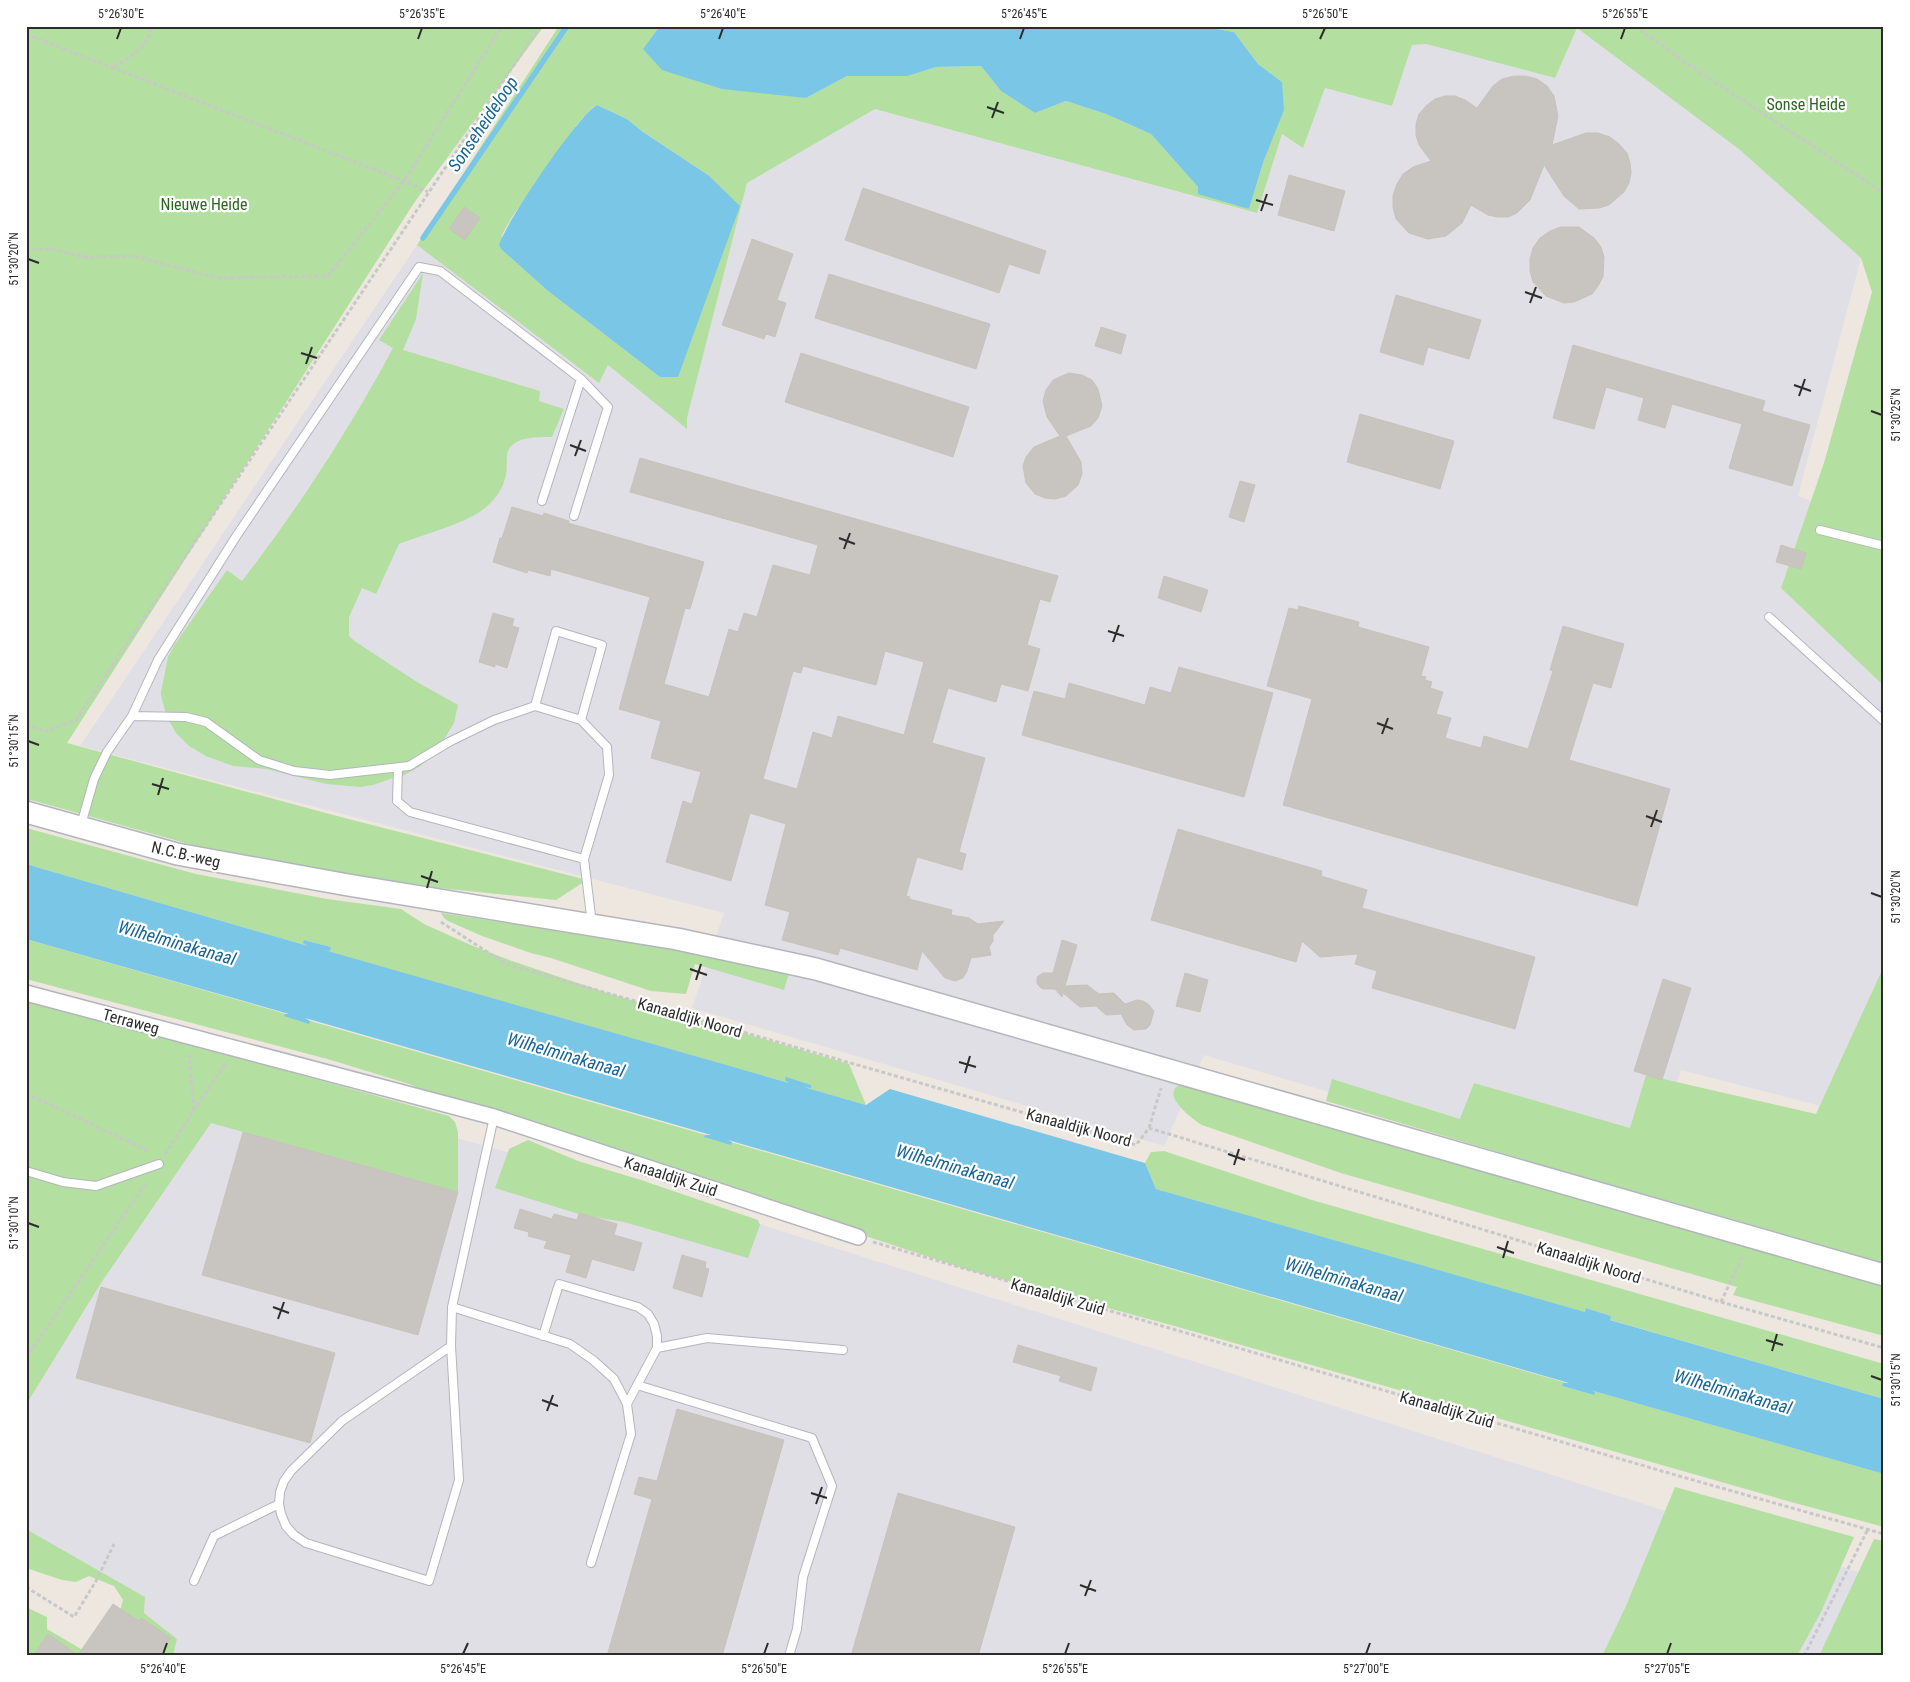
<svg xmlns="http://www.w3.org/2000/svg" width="1910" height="1682" font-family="'Roboto Condensed',sans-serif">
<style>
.industrial{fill:#e1dfe6}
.green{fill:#b3dfa0;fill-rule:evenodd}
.water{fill:#7ac6e7}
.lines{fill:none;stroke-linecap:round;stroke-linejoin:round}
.stream{stroke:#7ac6e7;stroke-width:5.5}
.building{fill:#c8c4bf;stroke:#c8c3b9;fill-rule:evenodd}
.lane-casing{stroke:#b3b5be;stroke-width:10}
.street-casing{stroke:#b3b5be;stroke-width:18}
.secondary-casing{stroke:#b3b5be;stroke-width:24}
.path{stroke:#c8c8c8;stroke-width:3;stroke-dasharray:4 2.5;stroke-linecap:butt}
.lane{stroke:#fff;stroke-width:8}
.street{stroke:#fff;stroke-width:15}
.secondary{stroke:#fff;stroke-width:21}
.ticks{fill:none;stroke:#2c2c2c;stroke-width:2}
.labels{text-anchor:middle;stroke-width:4.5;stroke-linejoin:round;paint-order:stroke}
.park-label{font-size:16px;fill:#2c6520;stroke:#fff}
.street-label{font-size:16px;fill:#2c2c2c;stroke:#fff}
.water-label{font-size:18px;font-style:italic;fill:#176595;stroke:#fff}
.neatline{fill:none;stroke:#2c2c2c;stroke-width:2}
.ticks-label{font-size:12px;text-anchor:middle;fill:#2c2c2c}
</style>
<rect width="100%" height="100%" fill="#ede7e0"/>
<path class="industrial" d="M1577,28L1740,150L1861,258L1798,496L1811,501L1884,655V1085L1875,1120L1681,1070L1643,1185L1204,1055L1164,1146L692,1008L724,913L80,746L417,245L599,383L608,365L687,428V418L747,183L875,109L1256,213L1282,134L1303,148L1325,88L1392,106L1412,45L1426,44L1555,78Z
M242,1077L756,1223L1884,1580V1656H173L177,1639L144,1613L145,1597L26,1529V1405L101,1283Z"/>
<path class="green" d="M26,26H544L414,203L67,743L333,815L587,880L556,900L370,881L250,861L31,800L26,806Z
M559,26H660L644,49L806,98L847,76H908L936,67L981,66L1001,91L1035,113L1066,101L1106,114L1151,134L1198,187L1249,209L1264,160L1282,82L1258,64L1234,32L1200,26H1884V686L1781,588L1824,463L1872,292L1861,258L1740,150L1577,28L1555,78L1426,44L1412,45L1392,106L1325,88L1303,148L1282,134L1257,213L875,109L747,183L687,418V429L608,365L599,383L417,245ZM597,105L627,119L643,132L708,175L660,377L548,291L502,250V235L512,217L578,123L592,108Z
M423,273L416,319L403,350L540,391L539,401L564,409L552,437C537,437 510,436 507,455C506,463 508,470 505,478C502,492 492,503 481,511C463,524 422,535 399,544L376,594L362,588L349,617V636L356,642L417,682L458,705L454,723L437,751L419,767L401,777L393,778L373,785L361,787L326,784L267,769L233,766L206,756L189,746L176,733L167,717L161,696V692L168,657L175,644L227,570L242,581C299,507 349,430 393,348L379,340Z
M26,828L196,874L327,899L401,909L424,924L473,946L512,961L607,993L849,1064L866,1105L804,1087L811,1085L789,1083L324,951L331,947L304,940L308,946L26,864Z
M441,913L692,951L789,973L784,990L695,964L686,994L651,991L551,958L531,953L482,936L448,921L444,918Z
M26,939L1570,1384L1562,1386L1594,1395L1590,1390L1884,1474V1527L1791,1502L1178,1327L972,1271L436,1095L409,1084L331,1060L26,979Z
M1884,966V1336L1733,1295L1737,1287L1341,1173L1202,1125C1191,1118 1156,1092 1184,1083L1755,1248L1763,1228L1552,1168L1326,1101L1332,1079L1460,1119L1474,1083L1630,1128L1646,1075L1816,1114Z
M26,999L449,1116L455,1122L458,1132V1192L211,1123L101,1283L26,1405Z
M528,1140L578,1161L641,1180L758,1220L760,1225L748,1258L624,1222L582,1215L495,1188L509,1149Z
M1164,1151L1312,1200L1884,1364V1399L1604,1318L1611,1316L1586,1308L1588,1314L1156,1189L1145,1163L1151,1152Z
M1675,1487L1854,1537L1821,1612L1797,1656H1602L1626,1606Z
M26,1529L145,1597L144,1613L177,1639L173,1656H26V1607L47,1617V1629L86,1652L118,1619L123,1600L114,1586L89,1576L76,1582L62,1580L26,1568Z
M1874,1539L1884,1541V1656H1819Z"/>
<path class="water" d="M660,26H1200L1234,32L1258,64L1282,82L1284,110L1264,160L1249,209L1198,194V187L1151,134L1106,114L1066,101L1035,113L1001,91L981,66L936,67L908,76H847L806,98L722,89L662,70L643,49Z
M597,105L627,119L643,132L708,175L740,206L678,377H660L548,291L502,250L499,245C506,222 579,114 597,105Z
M26,864L308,946L303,943L304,940L331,947L330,951L324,950L789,1083L785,1080L786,1077L811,1085V1088L804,1087L866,1105L890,1089L1145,1163L1156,1189L1588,1313L1585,1312L1586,1308L1611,1316L1610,1320L1884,1399V1474L1590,1390L1595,1392L1594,1395L1562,1386L1563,1383H1569L728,1140L732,1142L731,1145L704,1137L705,1135H711L305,1018L310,1021L309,1024L284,1016L285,1014H289L26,939Z"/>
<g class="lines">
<path class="stream" d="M423,238L567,26"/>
</g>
<path class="building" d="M1514,76H1526L1537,79L1547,86L1554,96L1558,116L1552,145L1586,133H1598L1610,137L1619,144L1627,153L1630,163L1631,173L1629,183L1624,192L1609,205L1599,208L1579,209L1564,196L1544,165L1530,200L1517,213L1508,217H1498L1488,215L1471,205L1462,223L1446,236L1428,239L1409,233L1396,219L1393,207V195L1397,184L1403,174L1413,167L1431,161L1419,145L1416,135V124L1419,114L1426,106L1435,99L1445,96H1455L1465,100L1477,108L1493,86L1502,79Z
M1289,175L1345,191L1334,231L1278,215Z
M863,188L1046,251L1039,274L1009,264L999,293L845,240Z
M464,207L480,218L465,240L449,229Z
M1561,227H1579L1594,238L1601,247L1604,257L1603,277L1598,286L1592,294L1574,302L1564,303L1546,296L1533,282L1530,271V259L1533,248L1540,238L1550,231Z
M752,239L793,254L777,300L786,303L775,337L766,334L764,339L722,325Z
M829,274L990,324L976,369L815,318Z
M1396,295L1481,320L1469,359L1428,347L1423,365L1380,352Z
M1101,327L1126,335L1121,354L1095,346Z
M1573,345L1765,401L1762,411L1810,425L1792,486L1729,468L1742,424L1672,404L1665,428L1638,420L1644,398L1606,387L1594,429L1553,418Z
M801,353L969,407L953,457L785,402Z
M1069,373L1082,375L1092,380L1098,389L1102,406L1098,418L1091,426L1066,436L1081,462L1082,474L1078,485L1066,496L1055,499L1045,498L1035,494L1026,483L1023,466L1026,457L1034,447L1060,436L1047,417L1043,401L1046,390L1053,380Z
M1360,414L1454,441L1440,489L1347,462Z
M640,458L1058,576L1050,602L1040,599L1027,645L1040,649L1028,691L1001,684L996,702L948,688L932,743L985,758L959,852L966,854L962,870L917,857L906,896L910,897L909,899L952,910L951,915L969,918L978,924L1004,921L993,935V941L989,947L991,955L971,958L967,971L963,978L955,981L945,978L922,951L917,970L840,948L838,955L782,940L790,912L765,905L786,824L750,813L731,881L666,862L683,801L692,804L701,772L651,758L661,721L619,709L650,597L551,569L550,576L528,570L527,573L493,562L500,538H502L512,507L543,516L544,513L569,521L568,523L704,562L690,609L685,608L664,684L709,697L729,629L738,632L744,613L757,617L773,565L810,575L818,545L630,492ZM885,651L924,662L904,735L838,716L832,738L813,732L797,789L763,779L793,671L801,673L803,666L876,685Z
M1240,481L1255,485L1244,522L1229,517Z
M1781,545L1806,553L1801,569L1776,562Z
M1164,576L1208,590L1201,612L1158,598Z
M1299,606L1359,622L1358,627L1429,647L1421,676L1426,677L1425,680L1432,682L1430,688L1443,692L1436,714L1451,718L1445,738L1481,748L1484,736L1528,749L1553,671L1550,670L1563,626L1624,644L1611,688L1593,683L1569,760L1670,789L1637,906L1283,805L1312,699L1267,686L1289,608L1298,610Z
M493,613L514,619L512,626L519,628L507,668L495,664V667L479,662Z
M1179,667L1273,693L1244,797L1022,735L1034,691L1065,699L1069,683L1145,705L1150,687L1171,693Z
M1178,829L1322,871L1321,876L1367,890L1362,908L1535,957L1515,1029L1372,988L1377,971L1355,964L1358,954L1320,957L1302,941L1296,962L1151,920Z
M1062,940L1077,945L1065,986L1087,985L1099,994L1114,993L1125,1004L1137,1000L1143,1001L1148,1004L1154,1011L1150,1025L1146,1029L1134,1030L1127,1025L1121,1014L1106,1015L1096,1006L1080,1007L1063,993L1062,997L1055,989H1043L1040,987L1037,984V977L1043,973H1053Z
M1185,973L1208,980L1200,1012L1176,1006Z
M1663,979L1691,988L1662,1080L1634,1071Z
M243,1132L458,1192L418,1335L202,1275Z
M520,1209L552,1219L554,1214L577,1220L579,1213L617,1224L614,1235L642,1243L634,1271L592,1259L586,1278L566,1272L571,1255L544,1248L547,1241L528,1236L529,1232L514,1228Z
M682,1255L706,1262L705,1268L709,1269L702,1297L673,1288Z
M101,1287L335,1353L310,1443L76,1378Z
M1018,1345L1097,1368L1091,1391L1059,1381L1061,1376L1013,1362Z
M677,1409L784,1440L722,1656H607L652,1499L634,1494L639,1477L657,1481Z
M898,1493L1015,1527L978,1656H851Z
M113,1604L139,1621L141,1618L171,1638L158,1656H33L48,1634L78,1655Z"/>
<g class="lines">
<defs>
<path id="lane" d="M542,501L581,379
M1820,530L1884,546
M1769,617L1884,721
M132,716L158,660L237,535L419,267L440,271L581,379L608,407L574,516
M398,768L397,801L410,812L584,859L609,775L607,747L581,720
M81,825L94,779L107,752L132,716L186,717L206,722L259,760L294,771L330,775L409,766L449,742L494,720L535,706L581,720L602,645L556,631L535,706
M584,859L592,924
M26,1171L63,1182L96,1186L159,1164
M452,1307L570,1344L593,1360L614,1379L627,1404L631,1434L591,1563
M543,1336L559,1284L638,1307L648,1314L654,1324L657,1336V1348L627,1404
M451,1346L342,1421L291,1471L284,1481L280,1492L279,1504L281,1514L286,1526L294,1535L306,1543L429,1581L459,1480L451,1346L452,1307L494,1117
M657,1348L707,1338L843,1350
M637,1385L812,1438L832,1486L803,1577L797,1629L789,1656
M194,1581L214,1536L279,1504"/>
<path id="street" d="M26,993L494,1117L858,1237"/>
<path id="secondary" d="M26,812L177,854L348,885L677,939L816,969L1884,1275"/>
</defs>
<use href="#lane" class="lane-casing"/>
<use href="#street" class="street-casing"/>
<use href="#secondary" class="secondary-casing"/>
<path class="path" d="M1635,26L1686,63L1884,193
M26,34L404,181L428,192
M114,67C132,56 146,48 153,26
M26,249H53L84,257L134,256L217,278L328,276L404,181L502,26
M26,725L47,731L76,720L540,26
M441,922L506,964L1136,1145L1149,1128L1721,1302L1884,1348
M189,1054L194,1110
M26,1093L150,1152
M1149,1128L1161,1088
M165,1154L225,1064
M873,1242L1679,1476L1884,1534
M1721,1302L1743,1255
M26,1358L145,1184
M26,1587L74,1617L96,1581L114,1544
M1804,1656L1868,1529"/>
<use href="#lane" class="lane"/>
<use href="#street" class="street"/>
<use href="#secondary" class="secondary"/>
</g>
<path class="ticks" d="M117,39L121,28M418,39L422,28M719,39L723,28M1020,39L1024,28M1320,39L1325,28M1621,39L1625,28M987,107L1004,113M992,118L998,102M1256,200L1273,205M1261,211L1267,194M28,259L39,263M1525,292L1542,298M1530,303L1536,287M301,353L317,358M306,364L312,347M1794,385L1811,391M1799,396L1805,379M1871,411L1882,415M570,445L586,451M575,456L581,440M839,538L855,544M844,549L850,533M1108,631L1124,636M1113,642L1119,625M1377,723L1393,729M1382,734L1388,718M28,741L39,745M152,784L169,789M158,795L163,778M1646,816L1662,822M1651,827L1657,810M421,876L438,882M427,888L432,871M1871,893L1882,897M690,969L707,975M696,980L701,964M959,1062L976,1067M965,1073L970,1056M1228,1154L1245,1160M1234,1165L1239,1149M28,1223L39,1227M1497,1247L1514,1253M1503,1258L1508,1241M273,1307L289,1313M278,1319L284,1302M1766,1340L1783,1345M1772,1351L1777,1334M1871,1376L1882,1380M542,1400L558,1406M547,1411L553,1395M811,1493L827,1498M816,1504L822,1487M1080,1585L1096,1591M1085,1596L1091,1580M163,1654L167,1643M463,1654L468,1643M764,1654L768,1643M1065,1654L1069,1643M1366,1654L1370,1643M1667,1654L1671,1643"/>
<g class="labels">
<g class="park-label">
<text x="1806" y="110">Sonse Heide</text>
<text x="204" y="210">Nieuwe Heide</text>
</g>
<g class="street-label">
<text transform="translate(186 854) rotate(13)" y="6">N.C.B.-weg</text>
<text transform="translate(690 1017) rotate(16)" y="6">Kanaaldijk Noord</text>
<text transform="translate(131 1021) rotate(15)" y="6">Terraweg</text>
<text transform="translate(1079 1127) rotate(15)" y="6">Kanaaldijk Noord</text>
<text transform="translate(671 1176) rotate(18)" y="6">Kanaaldijk Zuid</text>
<text transform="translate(1589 1262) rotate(17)" y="6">Kanaaldijk Noord</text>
<text transform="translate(1058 1296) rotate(16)" y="6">Kanaaldijk Zuid</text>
<text transform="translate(1447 1409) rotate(16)" y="6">Kanaaldijk Zuid</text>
</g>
<g class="water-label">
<text transform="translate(483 124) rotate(-56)" y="6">Sonseheideloop</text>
<text transform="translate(177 943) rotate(16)" y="6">Wilhelminakanaal</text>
<text transform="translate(566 1055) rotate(16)" y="6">Wilhelminakanaal</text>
<text transform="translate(955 1167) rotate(16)" y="6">Wilhelminakanaal</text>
<text transform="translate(1344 1280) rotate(16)" y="6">Wilhelminakanaal</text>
<text transform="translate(1733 1392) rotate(16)" y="6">Wilhelminakanaal</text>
</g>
</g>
<rect width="1910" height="1682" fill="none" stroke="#ffffff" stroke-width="55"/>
<rect x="28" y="28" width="1854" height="1626" class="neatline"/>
<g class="ticks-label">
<text x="121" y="18">5°26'30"E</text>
<text x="422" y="18">5°26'35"E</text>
<text x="723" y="18">5°26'40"E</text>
<text x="1024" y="18">5°26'45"E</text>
<text x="1325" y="18">5°26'50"E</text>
<text x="1625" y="18">5°26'55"E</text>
<text transform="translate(14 259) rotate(-90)" y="4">51°30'20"N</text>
<text transform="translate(1896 415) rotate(-90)" y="4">51°30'25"N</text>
<text transform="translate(14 741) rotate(-90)" y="4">51°30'15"N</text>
<text transform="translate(1896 897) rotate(-90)" y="4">51°30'20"N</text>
<text transform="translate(14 1223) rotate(-90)" y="4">51°30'10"N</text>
<text transform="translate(1896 1380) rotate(-90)" y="4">51°30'15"N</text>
<text x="163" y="1673">5°26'40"E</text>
<text x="463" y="1673">5°26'45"E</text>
<text x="764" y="1673">5°26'50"E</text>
<text x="1065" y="1673">5°26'55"E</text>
<text x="1366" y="1673">5°27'00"E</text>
<text x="1667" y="1673">5°27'05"E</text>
</g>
</svg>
